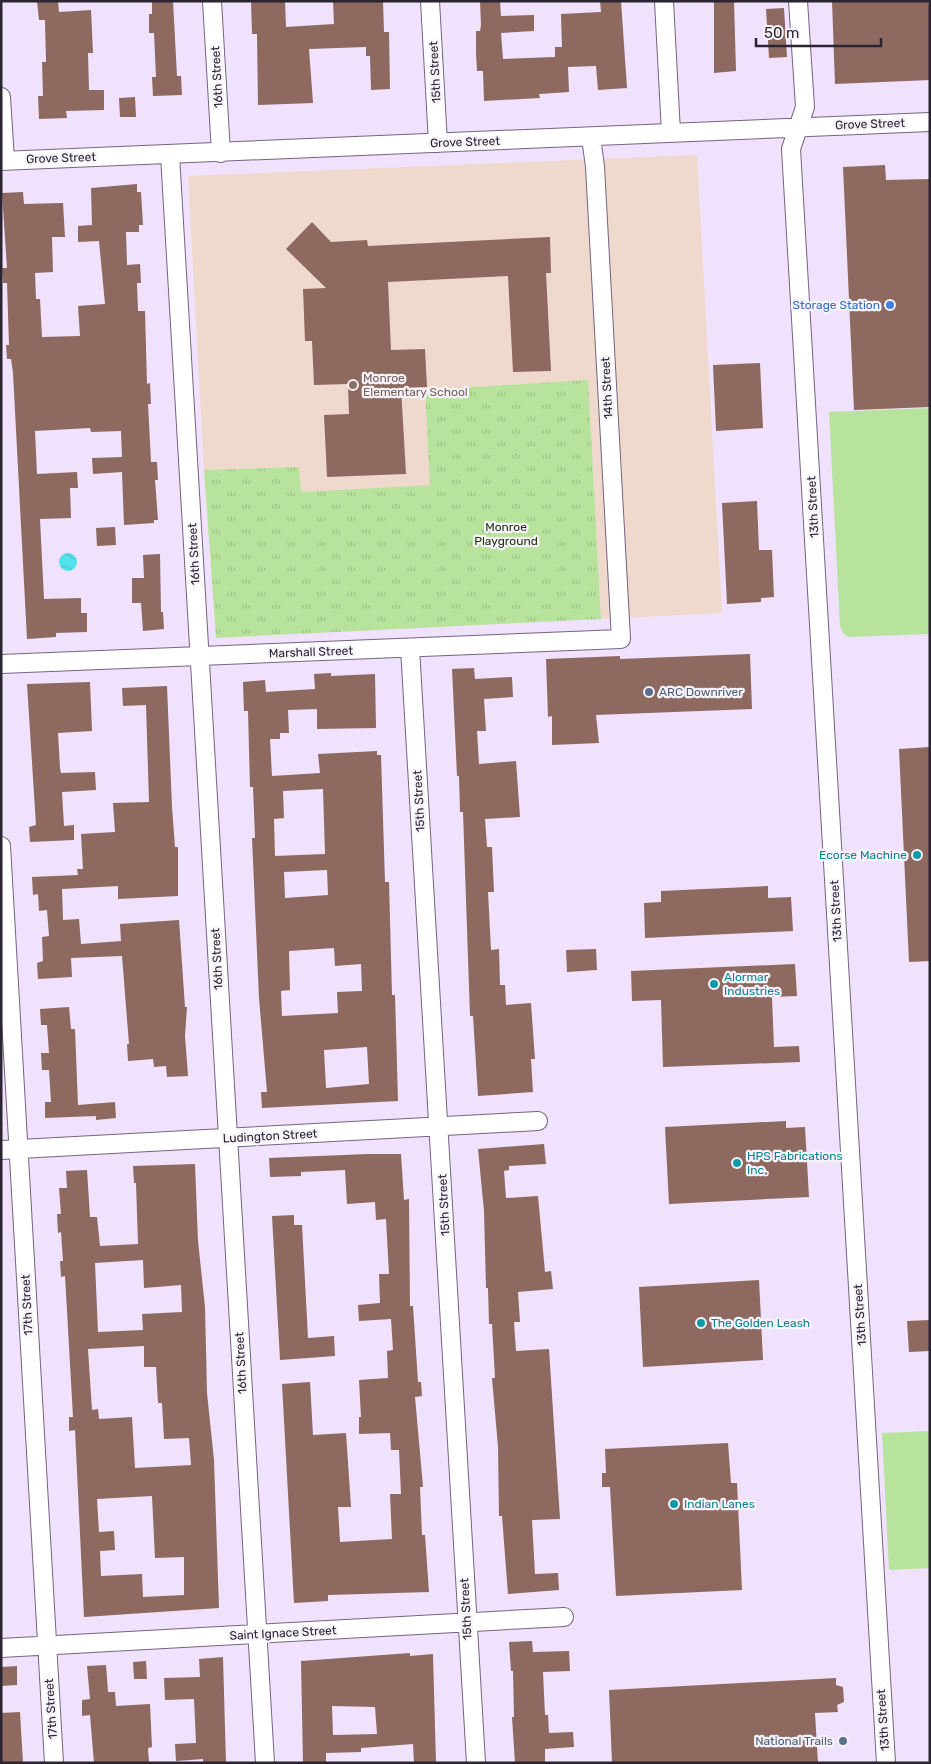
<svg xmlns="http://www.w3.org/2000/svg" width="931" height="1764" font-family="Rubik,sans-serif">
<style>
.education{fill:#efd9cc}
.green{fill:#b8e39c}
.park{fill:url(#park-tufts)}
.water{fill:url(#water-waves)}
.building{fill:#8d695f;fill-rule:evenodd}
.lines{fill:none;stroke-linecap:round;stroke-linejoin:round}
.street-casing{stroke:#746481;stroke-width:20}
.street{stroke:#fff;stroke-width:18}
.shop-dot{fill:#3f7fe0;stroke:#f7f3fa;stroke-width:2}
.education-dot{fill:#8d6e63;stroke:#f7f3fa;stroke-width:2}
.service-dot{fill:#5c6f8a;stroke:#f7f3fa;stroke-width:2}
.culture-dot{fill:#0f9aa8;stroke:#f7f3fa;stroke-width:2}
.labels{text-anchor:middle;stroke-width:4.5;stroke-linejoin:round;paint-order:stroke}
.street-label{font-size:12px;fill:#2b2431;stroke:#f7f3fa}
.shop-label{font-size:12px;fill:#366cbe;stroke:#f7f3fa;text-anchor:end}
.education-label{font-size:12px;fill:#785e54;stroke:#f7f3fa;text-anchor:start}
.park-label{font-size:12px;fill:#203311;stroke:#f7f3fa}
.service-label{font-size:12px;fill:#4e5e75;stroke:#f7f3fa;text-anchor:start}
.culture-label{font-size:12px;fill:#0d838f;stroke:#f7f3fa;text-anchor:start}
</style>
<defs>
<pattern id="park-tufts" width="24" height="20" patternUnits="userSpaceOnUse" patternTransform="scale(1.25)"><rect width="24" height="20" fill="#b8e39c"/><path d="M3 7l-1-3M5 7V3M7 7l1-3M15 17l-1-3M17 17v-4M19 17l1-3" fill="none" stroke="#9ec387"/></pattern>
<pattern id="water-waves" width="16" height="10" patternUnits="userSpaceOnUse" patternTransform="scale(1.25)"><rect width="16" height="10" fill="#50e3eb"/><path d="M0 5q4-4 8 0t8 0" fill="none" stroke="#46c3ca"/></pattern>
</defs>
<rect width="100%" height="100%" fill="#f0e1fc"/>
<path class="education" d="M697,155L722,613L601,619L588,380L430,485L300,492L299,467L204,470L188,176Z"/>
<path class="green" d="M930,408V634L848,637L843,633L840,626L829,412Z
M930,1431V1568L889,1570L882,1433Z"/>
<path class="park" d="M588,380L601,619L216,638L204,470L299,467L301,492L430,485L425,390Z"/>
<path class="water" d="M59 562a9 9 0 1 1 18 0a9 9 0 1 1-18 0Z"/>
<path class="building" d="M37,1H58L59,12L91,10L93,53H88L89,90H104V110L66,111L67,118L39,119L38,96H43L42,62H46L45,20H39Z
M152,1H173L177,76H181L182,95L153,96L152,77H156L154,33H149V14H152Z
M251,1H285L286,27L334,24L333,1H383L384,32H389L390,89L371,90L370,56H366V47L309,49L313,103L258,105L257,34H252Z
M480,1H500L501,16L534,15V31L501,33L503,59L555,57V47H562L561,14L601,12L600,1H621L627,88L598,90L596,66L568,67L569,92L539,94L540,98L484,101L483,71H477L476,54V31H480L481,25Z
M714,1H734L736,71L714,73Z
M832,1H928L930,11V80L835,84Z
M784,8L787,57L769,58L766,9Z
M135,97L136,117H120L119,98Z
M885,165L886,180L930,179V407L854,410L843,167Z
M137,184V192H141L143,225H139V232H126L127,265L140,264L141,283H137L138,311H145L147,384L150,383L151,404H148L151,462H157L158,480H155L158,520H154V523L124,525L122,472L93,474L92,458L122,457L121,431L91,432L90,428L35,431L37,474L77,472L78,488H70L71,518L40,519L44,599L81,598V613H87V632L56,633V637L27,639L13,373L11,359H7L6,345H9L7,283H3L2,268H7L2,193L23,192L24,204L63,203L65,237H52L53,272L35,273L36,299H40L42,337L80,336L78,306L105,304L99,241L78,242V226L92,225L91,188Z
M312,222L331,242L367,240L368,246L550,237L551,273H546L551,371L513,372L508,276L388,282L391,350L425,349L427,387L401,388L406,474L327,477L324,415L349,414L348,384L314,385L312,341H305L303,289L326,288L286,249Z
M760,363L763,428L716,431L713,365Z
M757,501L759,550H772L774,597L761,598V602L727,604L722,503Z
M115,527L116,545L97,546L96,528Z
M160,554L161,612H163L164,629L143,631L141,603H132V578H144L143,555Z
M750,654L752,709L596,715L599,743L552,745V716L548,717L546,659L620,656V659Z
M474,668L475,679L512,677L513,697L484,699L486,731H477L479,764L516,761L520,817L485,819L487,847H492L494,892H488L491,950L499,949L500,985H505L506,1005L531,1003L535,1059H531L533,1092L478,1096L473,1016H470L463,812H460L459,776H457L452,669Z
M331,673V676L375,674L376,728L317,729V709L288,710L289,733H280V739H270L272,776L320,773L318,754L377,751V755H381L385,882H389L392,995H395L398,1101L262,1108L261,1092H267L259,998L252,838H255L253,787H250L248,711H244L243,682L265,680L266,692L315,689L314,674ZM323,789L325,854L275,856L274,819L284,818L283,791ZM327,870L328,895L285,898L284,872ZM334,948L335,966L361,964L362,991L337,992L338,1013L282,1016L281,991L290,990L289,951ZM367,1047L369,1084L326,1088L324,1050Z
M90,682L92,731L58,733L60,768L61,773L95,772L96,790L62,792L64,826L74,825V840L30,842L29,827L36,825L27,684Z
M167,686L172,807L175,847H178V896L118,899V886L62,889L63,920L79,919L81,944L121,941L120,924L179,920L185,1007H187L185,1036L188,1076L167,1077L166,1066L154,1067L153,1059L128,1061L127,1044H129L122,956L71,958L72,977L38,979L37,963L43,961L42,937L49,936L47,910L39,911L38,894L33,895L32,877L78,875L77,869H83L81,834L115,832L113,803L149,802L146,705L123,706L122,688Z
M930,747V961L909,962L899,749Z
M768,886V898L791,897L793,931L645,938L644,903L661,902V891Z
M596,949L597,970L567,972L566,950Z
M795,964L797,996L772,997L774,1047L799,1046L800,1062L663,1067L661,1000L632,1001L631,971Z
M69,1007L71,1029H75L78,1105L115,1102L116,1118L96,1120V1116L45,1118V1102H51L49,1070H42L41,1053H49L47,1025H41L40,1009Z
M786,1121V1128L805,1127L809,1197L669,1204L665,1127Z
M544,1144L546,1164L509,1166V1170L504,1171L506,1198L538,1196L545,1272L551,1271L553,1289L518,1292L520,1322H514L516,1351L549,1349L560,1519L532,1520L535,1574L558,1573L559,1590L508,1594L502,1516H499L498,1447L492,1378H495L492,1324H489L488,1288H486L484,1211L478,1149Z
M368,1154H401L404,1200L409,1199L410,1306H413L418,1382H421L422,1396L415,1397L423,1487H420L422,1535H425L429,1592L328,1595V1601L294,1603L282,1384L310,1382L313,1435L346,1433L351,1507H338L340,1542L392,1539L390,1494H401L399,1450H391L390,1433L359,1434V1417H361L359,1380L388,1378L387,1351L393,1350L391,1319L359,1321L358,1305L380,1303L379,1274H389L386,1219L376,1220L375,1202L347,1204L345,1170L301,1172V1176L270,1177L269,1158Z
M195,1164L198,1241L205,1307L207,1393L214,1460L219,1608L84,1617L75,1430L69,1431V1417H73L65,1276L61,1277L60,1261H63L61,1232L58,1233L57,1214H61L59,1188H67L66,1171L87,1170L90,1217H97L100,1246L138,1244L136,1183H134L133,1166ZM143,1260L144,1288L181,1285L182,1312L142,1314L143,1330L98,1332L95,1263ZM144,1346V1367H156L158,1403H162L164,1439L189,1438L191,1465L135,1468L132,1417L99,1419L98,1409L92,1410L88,1349ZM152,1496L155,1558L184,1557V1595L143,1597L142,1574L101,1576L100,1551L115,1550L114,1531L99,1532L97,1499Z
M294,1215V1225H302L308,1338L334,1336L335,1356L280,1360L272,1216Z
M759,1280L763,1360L643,1367L639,1287Z
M930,1320V1351L909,1352L907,1321Z
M728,1443L731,1483H737L742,1590L616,1596L610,1487H602V1473H606L605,1449Z
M532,1641L533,1652L569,1651L570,1671L543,1672L545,1715H548L549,1733L573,1732L574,1747L545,1749V1763H515L512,1717H514L513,1671H511L509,1642Z
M410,1653V1656L433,1654L436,1763H414L413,1744L361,1748V1752L326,1753V1763H303L301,1661ZM332,1706L375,1707L377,1734L333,1735Z
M223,1657L226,1763H203V1759L176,1761L175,1744L196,1743L194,1699L165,1700L164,1678L200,1677L199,1659Z
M146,1661L147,1679H134L133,1662Z
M106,1665L108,1692H115L116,1706L150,1704L152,1747L148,1748L149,1763H94L90,1715L82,1716V1700L90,1699L87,1666Z
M17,1666V1685L1,1686V1667Z
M836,1678V1685L843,1687L844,1702L837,1705L838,1712L815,1713L818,1763H612L609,1690Z
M20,1712L23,1763H1V1713Z"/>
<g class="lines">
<defs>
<path id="street" d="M212,1L221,153
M430,1L438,143
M664,1L671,133
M798,1L805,107L791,149L886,1763
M1,97L5,160
M170,155L265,1763
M1,161L930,122
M410,648L476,1763
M1,664L621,639L595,167L591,137
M1,846L54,1763
M1,1150L538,1121
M1,1648L564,1617"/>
</defs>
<use href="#street" class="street-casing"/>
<use href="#street" class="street"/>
</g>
<circle class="shop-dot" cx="890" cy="305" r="5"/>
<circle class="education-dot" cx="353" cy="385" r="5"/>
<g class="service-dot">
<circle cx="649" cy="692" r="5"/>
<circle cx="843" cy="1741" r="5"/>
</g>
<g class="culture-dot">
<circle cx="917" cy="855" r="5"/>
<circle cx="714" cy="984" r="5"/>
<circle cx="737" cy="1163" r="5"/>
<circle cx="701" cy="1323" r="5"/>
<circle cx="674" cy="1504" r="5"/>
</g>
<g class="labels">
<g class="street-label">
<text transform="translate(435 72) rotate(-93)" y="4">15th Street</text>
<text transform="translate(217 77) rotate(-93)" y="4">16th Street</text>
<text transform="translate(870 124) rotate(-2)" y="4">Grove Street</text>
<text transform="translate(465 142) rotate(-2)" y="4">Grove Street</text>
<text transform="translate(61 158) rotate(-2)" y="4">Grove Street</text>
<text transform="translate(607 388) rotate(-93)" y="4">14th Street</text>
<text transform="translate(813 507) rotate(-93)" y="4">13th Street</text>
<text transform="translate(194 554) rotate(-93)" y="4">16th Street</text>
<text transform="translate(311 652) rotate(-2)" y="4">Marshall Street</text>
<text transform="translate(419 801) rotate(-93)" y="4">15th Street</text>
<text transform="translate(836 911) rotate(-93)" y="4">13th Street</text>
<text transform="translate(217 959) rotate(-93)" y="4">16th Street</text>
<text transform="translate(270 1136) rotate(-3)" y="4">Ludington Street</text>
<text transform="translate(444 1205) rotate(-93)" y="4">15th Street</text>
<text transform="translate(27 1305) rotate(-93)" y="4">17th Street</text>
<text transform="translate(860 1315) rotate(-94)" y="4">13th Street</text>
<text transform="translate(241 1363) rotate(-93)" y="4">16th Street</text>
<text transform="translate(466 1609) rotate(-93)" y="4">15th Street</text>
<text transform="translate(283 1633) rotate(-3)" y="4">Saint Ignace Street</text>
<text transform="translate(51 1709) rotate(-94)" y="4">17th Street</text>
<text transform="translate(883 1720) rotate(-94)" y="4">13th Street</text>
</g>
<g class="shop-label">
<text x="880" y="309">Storage Station</text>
</g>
<g class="education-label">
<text x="363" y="382">Monroe<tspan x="363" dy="14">Elementary School</tspan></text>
</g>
<g class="park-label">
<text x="506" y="531">Monroe<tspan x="506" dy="14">Playground</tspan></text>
</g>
<g class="service-label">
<text x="659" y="696">ARC Downriver</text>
<text x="833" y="1745" text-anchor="end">National Trails</text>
</g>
<g class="culture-label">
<text x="907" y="859" text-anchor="end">Ecorse Machine</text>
<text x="724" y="981">Alormar<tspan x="724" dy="14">Industries</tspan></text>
<text x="747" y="1160">HPS Fabrications<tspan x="747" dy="14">Inc.</tspan></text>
<text x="711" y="1327">The Golden Leash</text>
<text x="684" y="1508">Indian Lanes</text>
</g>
</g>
<rect width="931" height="1764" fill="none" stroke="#2b2431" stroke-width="5"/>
<path d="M756 38v8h125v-8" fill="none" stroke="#2b2431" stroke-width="2.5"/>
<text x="764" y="38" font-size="15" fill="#2b2431" stroke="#f7f3fa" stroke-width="4" paint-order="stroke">50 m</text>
</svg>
